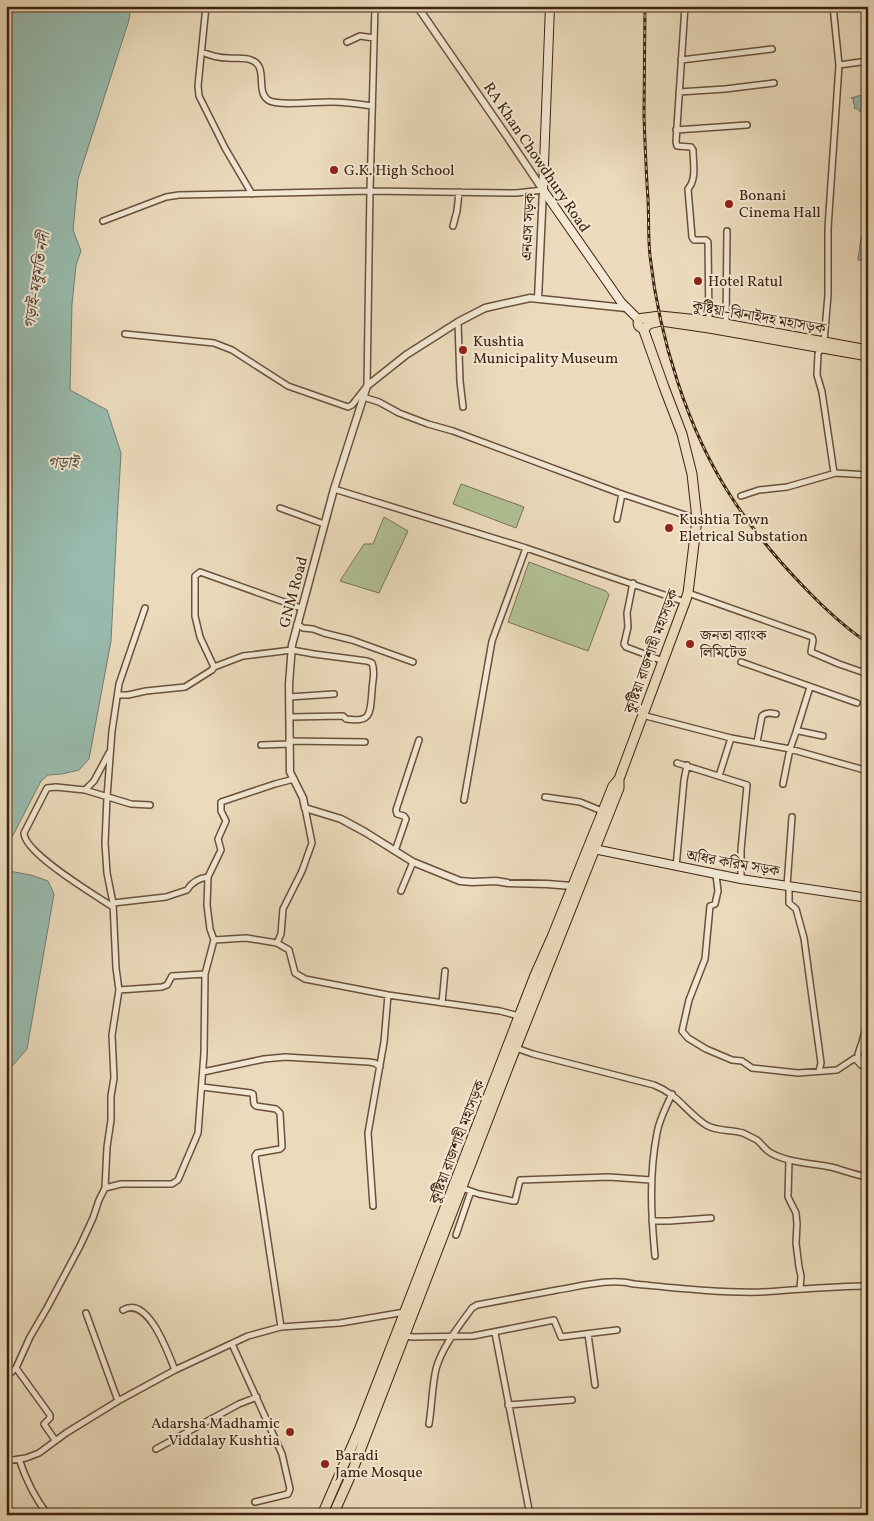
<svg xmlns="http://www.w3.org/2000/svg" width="874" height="1521" font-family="Vollkorn,'Noto Serif Bengali',serif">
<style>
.green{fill:#b1c195;stroke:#787253}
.water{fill:#98bbae;stroke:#747e6f}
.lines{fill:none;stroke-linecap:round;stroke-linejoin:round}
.minor-casing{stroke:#6a503c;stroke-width:8}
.tertiary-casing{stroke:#6a503c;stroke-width:9}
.secondary-casing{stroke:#3f2211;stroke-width:10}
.trunk-casing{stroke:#3f2211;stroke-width:11}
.minor{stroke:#f2e8d3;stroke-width:5}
.tertiary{stroke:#f2e8d3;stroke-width:6}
.secondary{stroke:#f2e8d3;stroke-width:8}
.trunk{stroke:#ebdbbc;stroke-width:9}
.rail-casing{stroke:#3f2211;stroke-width:3}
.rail{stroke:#f2e8d3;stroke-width:1;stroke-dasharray:4;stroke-linecap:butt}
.poi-dot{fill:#8f2418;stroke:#f2e8d3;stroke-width:2}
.labels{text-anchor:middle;stroke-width:4;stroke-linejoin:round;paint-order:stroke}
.street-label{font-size:15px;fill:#3f2211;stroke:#f2e8d3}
.poi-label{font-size:15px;fill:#3f2211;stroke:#f2e8d3;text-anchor:start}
.water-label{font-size:16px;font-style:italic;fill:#554838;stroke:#f2e8d3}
</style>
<rect width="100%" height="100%" fill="#ebdbbc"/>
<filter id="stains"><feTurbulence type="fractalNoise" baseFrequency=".004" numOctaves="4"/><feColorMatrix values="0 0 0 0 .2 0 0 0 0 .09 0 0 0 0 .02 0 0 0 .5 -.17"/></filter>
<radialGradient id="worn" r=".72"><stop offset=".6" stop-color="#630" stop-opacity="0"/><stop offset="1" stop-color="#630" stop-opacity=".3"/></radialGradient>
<path class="green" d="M461,484L524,507L516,528L453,504Z
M384,517L408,531L379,593L340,581L364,544H373Z
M529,562L606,591L609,595L588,651L508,622Z"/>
<path class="water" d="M6,6H131L129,20L78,179L73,230L81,251L76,265L72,304L70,390L107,410L121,453L117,523L111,641L89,759L79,770L62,774L48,775L41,781L6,849Z
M865,94L868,95V108H862L860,112L858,109L854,108L855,105L853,103L854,99L851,98Z
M868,236V261L858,260L861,237Z
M6,866L9,871L31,875L48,881L54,894L27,1049L6,1073Z"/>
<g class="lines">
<defs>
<path id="minor" d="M206,6L198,86L199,96L225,148L252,194
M685,6L676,142L677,146L691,147L693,150C693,163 697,179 688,189L692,237L694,240H706L708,242L709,321
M833,6L839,65L828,228V295L824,342L818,354L817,375L822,392L834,473
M347,42L360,36L374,38
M202,52C209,55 220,58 228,58C235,59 244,57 251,60C269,66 255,91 268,100C277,107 320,101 333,102C346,102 359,104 372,106
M681,60L772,49
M839,65L868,61
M679,92L725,89L774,83
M676,130L747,125
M103,221L166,197L179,195L370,191L516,193L543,190
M453,226L457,211L459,192
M458,322L460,381L463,407
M726,324L727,231
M125,334L214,343L232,350L288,386L348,407L352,405L367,386L370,191L375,6
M363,397L379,402L399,413L428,424L453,431L622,494L697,519
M334,489L526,548L685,602
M741,496L759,490L787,487L836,473L868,475
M280,508L324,524
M617,519L622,494
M633,583L627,613L628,627L624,644L626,647L663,661
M688,593L812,637L813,640L811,652L839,664L868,674
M297,624L303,628L313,629L324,633L352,640L413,662
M741,662L857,703
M214,667L200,637L195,616V576L200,572L301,608
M118,695H128L146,691L185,687L212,670L214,667L243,656L292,650L314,654L367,661L372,663C376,673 372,681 372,691C370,713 372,723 346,719L343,716L290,717
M289,697L334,694
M642,715L731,738L790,749L868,771
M796,732L810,687
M289,741L365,742
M757,742L762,716C766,712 771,713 776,714
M261,745L290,744
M109,753L94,781L85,790L56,787L47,788L24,833C24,853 95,895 113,907
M677,763L747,785L741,850V879
M719,776L731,738
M783,784L790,749L796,732L799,731L823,736
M85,790L131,804L150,805
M545,797L580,802L602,811
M464,800L492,641L526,548
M395,851L406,819L404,816L397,814L396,810L419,740
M676,867L684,780L687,765
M716,875L718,891L715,904L710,906L705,959L689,1000L682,1031L688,1038L706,1049L732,1060L742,1061L752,1068L798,1073L837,1070L855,1058L861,1065L858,1054L861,1045
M787,886L792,817
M789,886V903L796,909L804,938L821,1063L819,1071
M401,891L413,862
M113,903L166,897L187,890C192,882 198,878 208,877
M214,940L246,938L277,943L289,950L295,973L305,979L388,995L500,1011L519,1016
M277,943L281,934L283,909L302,871L312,843L305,808
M119,990L162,987L167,985L172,976L205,974
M442,1003L445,971
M861,1046L868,1020
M516,1048L533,1054L654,1085C679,1095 685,1111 706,1125C718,1132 730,1129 743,1133C747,1135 753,1138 757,1140C762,1144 765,1150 771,1153C789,1163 811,1163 831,1167C843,1170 854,1175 868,1177
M203,1072L264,1059L285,1057L369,1062L375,1063L380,1067
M202,1087L251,1093L253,1094L254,1104L256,1106L276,1109L280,1113L282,1147L280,1149L257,1153L255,1156L281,1327
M789,1160L788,1197L796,1213L797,1224L796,1243L799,1267L801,1276L800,1289
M105,1188L121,1184H172L178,1180L198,1133L204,1053L205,974L214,940L210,929L207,905L208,877L221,850L218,839L226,821L221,811V802L275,784L294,779
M462,1188L479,1194L513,1201H515L520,1180L609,1177L651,1180
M373,1206L368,1133L384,1042L388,995
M652,1221H669L711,1218
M456,1235L471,1191
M655,1256C651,1215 649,1174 657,1133C659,1120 666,1107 672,1094
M123,1310C148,1295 168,1353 175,1370
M86,1313L118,1401
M495,1333L530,1515
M588,1334L595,1385
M405,1336L413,1337L473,1336L554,1320L561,1337L617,1330
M232,1344L282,1454L290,1489L288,1494L255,1502
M16,1368L50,1415V1418L44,1424L55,1440
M6,1377L16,1368L30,1337L47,1308L80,1246L93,1218L99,1200L105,1188L107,1147L111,1120V1096L114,1078L112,1035L119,990L116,968L113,903L107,873L105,843L107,797L112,731L119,684L145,608
M508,1405L572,1400
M429,1424C432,1406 432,1386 436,1369C442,1347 459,1326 472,1308L477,1305C503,1300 530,1295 557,1290C582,1286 610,1278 634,1284C676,1288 719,1293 761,1292C796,1290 832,1286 868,1286
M156,1449L239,1404L257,1397
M19,1459C26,1480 34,1497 48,1515
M6,1461L26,1458L39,1453L66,1433L118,1401L175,1370L248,1336L281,1327L340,1323L405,1312"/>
<path id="tertiary" d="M417,6L506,135L543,190L538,299
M572,886L547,884L508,883L496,881L472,882L460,881L413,862L365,832L341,819L305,808L303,798L290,772L289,684L292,645L334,489L367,386L406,355L458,322L485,308L530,298L626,308"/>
<path id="secondary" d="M550,6L543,190L621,302L639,320
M589,848L741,879L868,898"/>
<path id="trunk" d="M638 323a5 5 0 1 1 10 0a5 5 0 1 1-10 0Z
M645,318L660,316L709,321L868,350
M648,324L661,321L709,328L868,356
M322,1515L359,1430L535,975L552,937L613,786L619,779
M333,1515L350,1477L511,1060L619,788V779L685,602L688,593L697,519L692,474L682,434L664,387L643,328"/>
</defs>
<use href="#minor" class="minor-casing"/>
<use href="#tertiary" class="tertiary-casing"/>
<use href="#secondary" class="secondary-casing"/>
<use href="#trunk" class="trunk-casing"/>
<use href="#minor" class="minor"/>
<use href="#tertiary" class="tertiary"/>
<use href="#secondary" class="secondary"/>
<use href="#trunk" class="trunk"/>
<defs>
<path id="rail" d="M645,6C645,43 644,79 644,116C645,144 646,171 648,199C649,218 648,237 650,256C659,336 687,430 732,498C752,529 777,559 803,586C823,607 844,627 868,643"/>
</defs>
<use href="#rail" class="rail-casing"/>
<use href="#rail" class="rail"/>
</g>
<g class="poi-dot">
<circle cx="334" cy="170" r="5"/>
<circle cx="729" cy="204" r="5"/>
<circle cx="698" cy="281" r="5"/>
<circle cx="463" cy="350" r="5"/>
<circle cx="669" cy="528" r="5"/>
<circle cx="690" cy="644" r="5"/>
<circle cx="290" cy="1432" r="5"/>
<circle cx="325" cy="1464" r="5"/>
</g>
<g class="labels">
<g class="street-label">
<text transform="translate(537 157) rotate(56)" y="5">RA Khan Chowdhury Road</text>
<text transform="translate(528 227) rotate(-87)" y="5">এনএস সড়ক</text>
<text transform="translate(759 317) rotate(10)" y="5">কুষ্টিয়া-ঝিনাইদহ মহাসড়ক</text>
<text transform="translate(293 592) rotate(-75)" y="5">GNM Road</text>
<text transform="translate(651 651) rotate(-70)" y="5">কুষ্টিয়া রাজশাহী মহাসড়ক</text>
<text transform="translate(733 863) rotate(10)" y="5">অধির করিম সড়ক</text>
<text transform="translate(457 1142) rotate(-69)" y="5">কুষ্টিয়া রাজশাহী মহাসড়ক</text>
</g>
<g class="poi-label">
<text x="344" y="175">G.K. High School</text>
<text x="739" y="200">Bonani<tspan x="739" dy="17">Cinema Hall</tspan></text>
<text x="708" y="286">Hotel Ratul</text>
<text x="473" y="346">Kushtia<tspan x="473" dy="17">Municipality Museum</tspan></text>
<text x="679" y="524">Kushtia Town<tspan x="679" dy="17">Eletrical Substation</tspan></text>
<text x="700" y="640">জনতা ব্যাংক<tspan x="700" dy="17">লিমিটেড</tspan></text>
<text x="280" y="1428" text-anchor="end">Adarsha Madhamic<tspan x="280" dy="17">Viddalay Kushtia</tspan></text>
<text x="335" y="1460">Baradi<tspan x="335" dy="17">Jame Mosque</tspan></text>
</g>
<g class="water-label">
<text transform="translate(36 280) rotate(-81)" y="6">গড়াই-মধুমতি নদী</text>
<text x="63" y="468">গড়াই</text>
</g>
</g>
<rect width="874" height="1521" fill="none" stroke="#ebdbbc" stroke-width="25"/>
<rect x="8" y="8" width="859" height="1506" fill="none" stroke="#3f2211" stroke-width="2.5"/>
<rect x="12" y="12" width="849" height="1496" fill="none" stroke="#3f2211"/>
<rect width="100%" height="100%" filter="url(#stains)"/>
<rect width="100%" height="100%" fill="url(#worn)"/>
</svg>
